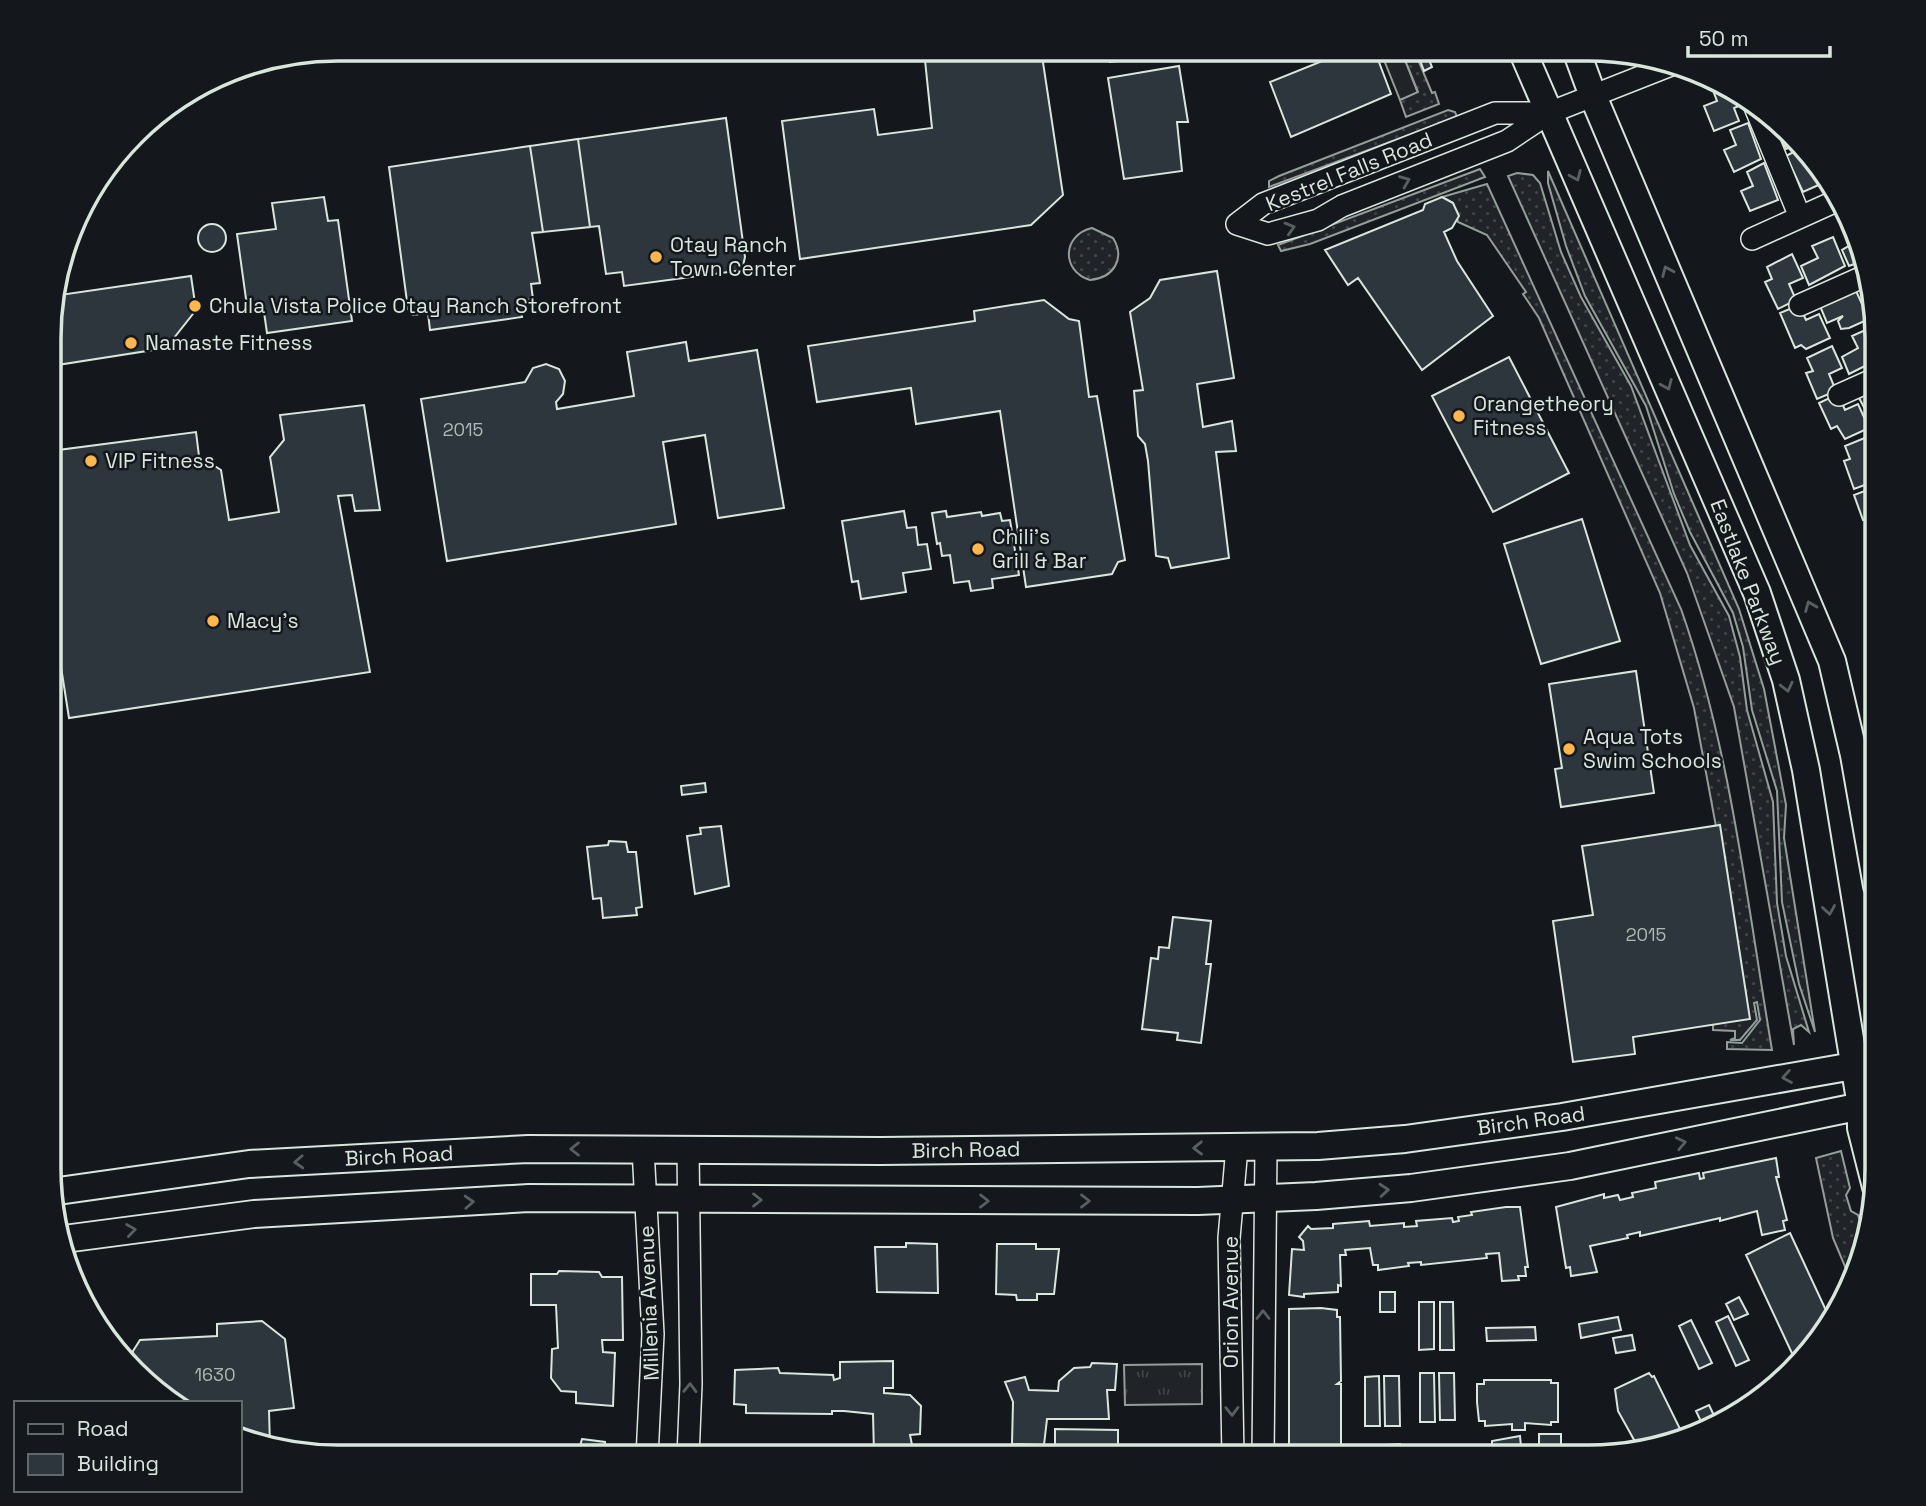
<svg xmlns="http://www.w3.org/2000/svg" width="1926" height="1506" font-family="'Space Grotesk',sans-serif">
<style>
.grass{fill:#202428;stroke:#939e99;stroke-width:2}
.park{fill:url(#park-tufts);stroke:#939e99;stroke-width:2}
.garden{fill:url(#garden-dots);stroke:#939e99;stroke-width:2}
.building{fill:#2c363c;stroke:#d8e6dc;stroke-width:2}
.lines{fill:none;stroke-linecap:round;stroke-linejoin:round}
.minor-casing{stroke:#d8e6dc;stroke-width:24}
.major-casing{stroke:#d8e6dc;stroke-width:30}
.minor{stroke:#14181c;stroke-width:21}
.major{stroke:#14181c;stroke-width:26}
.oneway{stroke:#59605f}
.poi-dot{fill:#ffb74d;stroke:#14181c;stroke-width:2.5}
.labels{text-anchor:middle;stroke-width:5;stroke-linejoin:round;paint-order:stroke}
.number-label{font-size:18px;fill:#adbab4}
.street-label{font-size:21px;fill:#d8e6dc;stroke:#14181c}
.poi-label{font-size:21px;fill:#d8e6dc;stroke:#14181c;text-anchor:start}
.rim{fill:none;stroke:#d8e6dc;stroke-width:3.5}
</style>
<defs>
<pattern id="park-tufts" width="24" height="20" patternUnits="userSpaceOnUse" patternTransform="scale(1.75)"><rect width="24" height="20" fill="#202428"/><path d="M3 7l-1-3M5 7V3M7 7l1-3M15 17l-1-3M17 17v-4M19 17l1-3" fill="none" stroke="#404447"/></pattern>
<pattern id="garden-dots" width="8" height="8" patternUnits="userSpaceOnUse" patternTransform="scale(1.75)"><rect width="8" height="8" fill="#202428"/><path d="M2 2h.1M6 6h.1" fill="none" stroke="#404447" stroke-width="1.8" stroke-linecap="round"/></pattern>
</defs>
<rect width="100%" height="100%" fill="#14181c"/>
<path class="grass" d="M1380,50H1401L1418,93L1400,100Z"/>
<path class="park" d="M1202,1364V1404L1125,1405L1124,1365Z"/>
<path class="garden" d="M1401,50H1414L1432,93L1435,92L1439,104L1406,117L1400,100L1418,92Z
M1448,110L1455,112L1457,117L1269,187V181L1279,176Z
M1480,169L1485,177L1310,244L1281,251L1278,245Z
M1548,171L1739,609L1764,689L1786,805L1784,838L1815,1032L1799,984L1782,902L1777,791L1752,710L1743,647L1733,613L1690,532L1674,494L1646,406L1585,296L1566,246L1548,183Z
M1517,173L1533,175L1540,183L1561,252L1581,297L1631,386L1690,545L1729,616L1740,657L1747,710L1773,802L1777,903L1786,956L1809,1032L1801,1025L1793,1029L1794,1045L1734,707L1687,573L1508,176Z
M1487,184L1681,609C1731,751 1747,902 1772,1050L1727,1049V1042L1742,1043L1760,1020L1757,1002L1754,1003L1757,1020L1740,1040H1730L1735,1038V1031L1713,1030L1717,832L1694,708L1660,593L1539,318L1523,294L1526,292L1487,235L1458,222L1453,203L1442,197Z
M1092,228L1113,238C1126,259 1113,278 1090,280C1061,271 1062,235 1092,228Z
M1841,1151L1850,1188L1846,1195L1851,1211L1858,1215L1865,1237L1852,1283L1833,1238L1816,1158Z"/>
<path class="building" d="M1003,49H1041L1063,195L1031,225L800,259L782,121L874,109L878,135L932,128L925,60Z
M1352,49H1374L1391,94L1291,137L1270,82Z
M1425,50L1432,67L1424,71L1417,52Z
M1135,52L1136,59L1110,62L1109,55Z
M1179,66L1188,122H1177L1182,171L1124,179L1108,78Z
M1726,88L1748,102L1734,108L1739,121L1714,131L1704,106L1717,101L1714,93Z
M1769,115L1779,121L1796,145L1786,149Z
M726,118L745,257L743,266L736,271L624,286L622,272L606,274L599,226L590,227L578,139Z
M1748,123L1761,159L1734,172L1724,150L1736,145L1730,130Z
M578,139L590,227L543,232L530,146Z
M530,146L543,232L532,233L540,283L531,284L533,299L520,301L522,317L430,330L428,313L413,315L408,309L389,167Z
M1799,149L1823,183L1803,192L1786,156Z
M1764,163L1778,200L1750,211L1741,191L1753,186L1747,172Z
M324,197L328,221L338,220L352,321L267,333L264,312L246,299L237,234L276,229L272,203Z
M1442,197L1453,203L1459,216L1452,228L1444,232L1457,261L1493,316L1422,370L1358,278L1348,285L1325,250L1423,210L1425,204Z
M198 238a14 14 0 1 1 28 0a14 14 0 1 1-28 0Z
M1855,229L1862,261L1849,266L1842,250L1857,241L1852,230Z
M1833,237L1845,266L1809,285L1801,266L1818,258L1812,246Z
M1792,254L1803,278L1789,284L1796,300L1778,309L1765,282L1772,279L1767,267Z
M1217,271L1234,378L1197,384L1203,427L1232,421L1236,451L1216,452L1229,558L1171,568L1168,558L1156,556L1148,461L1145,444L1138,436L1134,391L1143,390L1130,312L1150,298L1160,280Z
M191,276L196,310L166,348L51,366L53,296Z
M1856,291L1869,319L1849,328L1841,329L1838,321L1843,316L1827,323L1820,306Z
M1044,300L1069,319L1079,321L1089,397L1097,396L1125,560L1118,562L1112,574L1026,587L1000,411L916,424L911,388L817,402L808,346L975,321L974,311Z
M1799,305L1806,320L1819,314L1830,338L1806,349L1801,345L1795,348L1780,313Z
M1872,327L1877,338V360L1849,374L1842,357L1858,348L1852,336Z
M686,342L689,361L757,350L784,508L718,518L705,435L663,442L676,524L447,561L421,399L525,382L533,368L546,364L559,369L565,381L563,394L556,402L557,409L634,396L627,352Z
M1832,346L1842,368L1829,374L1836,391L1817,399L1806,373L1813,371L1807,358Z
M1509,357L1569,473L1493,512L1432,396Z
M1877,387V409L1867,413L1858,396Z
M1838,394L1845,410L1858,404L1869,428L1845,439L1837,426L1831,429L1819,403Z
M364,405L380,510L355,511L352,495L338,496L370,672L69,718L51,603V451L196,432L199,456L221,470L229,520L279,512L270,457L284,440L280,415Z
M1872,435L1877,461L1867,465L1873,482L1854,489L1844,461L1850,459L1845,446Z
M1875,487L1877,494V531L1872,517L1863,520L1854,495Z
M904,511L907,528L916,527L918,545L927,544L931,569L903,573L906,592L861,599L858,581L852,582L842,521Z
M946,511L947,517L981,512L982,516L1000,513L1002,521L1010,520L1019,575L992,579L993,588L971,591L969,581L954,583L950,555L942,556L940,543L937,544L932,513Z
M1582,519L1620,641L1541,664L1504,544Z
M1636,671L1654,793L1561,807L1555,769L1562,768L1549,684Z
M705,783L706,792L682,795L681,786Z
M1720,825L1750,1019L1633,1037L1635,1054L1573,1062L1553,921L1593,915L1582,846Z
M721,826L729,886L695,894L687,836L701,834L700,828Z
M609,841L626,842L628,852H636L642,907L636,908L637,915L603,918L601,898L593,899L587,847L608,845Z
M1173,917L1211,921L1206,964H1211L1201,1043L1177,1040L1178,1033L1142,1029L1151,958L1158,959L1159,947L1169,948Z
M1776,1158L1779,1177H1776L1787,1220L1783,1221L1785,1230L1762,1235L1757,1211L1720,1221V1218L1640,1236V1232L1627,1235L1628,1238L1590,1246L1597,1272L1571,1276L1570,1267L1566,1268L1556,1207L1604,1194V1198L1618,1195L1620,1200L1633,1197L1632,1193L1656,1188L1655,1182L1699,1173L1700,1179L1704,1178L1703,1173Z
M1506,1207H1520L1528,1267H1525L1526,1276H1518L1519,1280L1502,1281L1499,1253L1486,1254L1487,1258L1421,1265V1262L1408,1263L1409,1266L1378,1270V1265H1373L1370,1248L1345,1250L1346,1255H1340L1341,1286L1338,1285V1292L1304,1294V1297L1289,1295L1292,1249L1304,1250L1303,1241L1299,1237L1308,1226L1311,1229L1333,1228V1224L1369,1221L1370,1226L1404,1223V1227L1417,1226L1416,1221L1452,1218L1453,1222L1459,1221L1458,1217L1472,1215L1471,1212Z
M1790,1233L1830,1319L1805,1359L1797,1364L1746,1255Z
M906,1243L937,1244L938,1293L877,1292L875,1247H906Z
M997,1244H1036V1249H1059L1054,1294H1037V1300H1017L1016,1295L996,1294Z
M559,1271L599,1272L602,1277H622L623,1340H602L603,1352L615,1353L613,1406L576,1403V1392L561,1391L551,1378L552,1349L558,1348L556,1305H531V1274H557Z
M1380,1292H1395V1312H1380Z
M1739,1297L1748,1314L1734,1320L1726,1304Z
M1419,1302H1434V1349L1419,1350Z
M1440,1302H1453L1454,1350H1440Z
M1321,1308L1337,1310V1317H1340L1341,1381L1337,1384H1341V1449H1338L1342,1457H1289V1309Z
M1728,1316L1749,1360L1736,1366L1716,1322Z
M1618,1317L1621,1330L1581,1338L1579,1324Z
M1691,1320L1712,1363L1699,1369L1679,1326Z
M262,1321L285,1339L294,1408L269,1411L270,1445L240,1438V1403H176L152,1388V1385L146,1384L132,1365L133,1351L140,1340L217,1336V1324Z
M1535,1327L1536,1340L1487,1341L1486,1328Z
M1632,1335L1635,1350L1616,1353L1613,1338Z
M893,1361V1388H884V1393L910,1395L921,1406L920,1434L910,1435L914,1455L874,1454L873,1414L844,1411H832V1414L746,1413V1405L734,1404L735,1370L778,1368L780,1373L833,1375L834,1380L840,1378V1362Z
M1092,1363L1117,1364L1115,1390H1107L1109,1419H1047L1044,1445L1012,1444L1013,1402L1005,1382L1025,1377L1029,1390L1058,1391L1059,1381L1074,1368L1090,1367Z
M1420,1373H1434L1435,1422H1420Z
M1439,1373H1454L1455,1420H1440Z
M1649,1373L1652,1377L1654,1376L1684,1437L1638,1447L1618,1411L1615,1389Z
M1379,1376L1380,1426H1365V1377Z
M1384,1376H1399L1400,1426H1385Z
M1484,1380H1551V1383H1558V1422H1551V1425L1525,1423V1430H1512V1424L1485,1426V1421H1479L1477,1402V1384H1484Z
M1709,1405L1717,1422L1705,1430L1696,1411Z
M1055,1429L1118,1430V1451L1055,1450Z
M1539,1434H1561V1457H1539Z
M1520,1436L1522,1457H1472L1471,1453H1480L1479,1448L1492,1447V1441Z
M582,1439L605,1442V1457H559L568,1449H579Z
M1400,1444V1457H1386L1385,1445Z
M1366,1445H1380V1457H1366Z"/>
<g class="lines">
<defs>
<path id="minor" d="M1755,107L1800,217
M1237,224L1268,234L1318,220L1342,206L1507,141L1549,113L1671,65
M1237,224L1263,204L1495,113H1549
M1752,239L1836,201
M1800,305L1865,276
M1839,395L1877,378
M1876,486H1877
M643,1149L653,1334L647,1457
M688,1457L691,1384L688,1150
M1233,1457L1229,1238L1237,1147
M1263,1457L1266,1147"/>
<path id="major" d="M1522,50L1757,593L1786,680L1806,770L1861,1106V1128L1876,1187
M1576,50L1593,96L1832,661L1854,755L1877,886
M51,1192L249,1164L528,1149L880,1151L1318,1146L1405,1139L1562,1117L1876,1062
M64,1239L254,1214L529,1198L1198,1201L1316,1196L1411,1188L1570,1166L1876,1103"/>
</defs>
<use href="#minor" class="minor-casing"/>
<use href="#major" class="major-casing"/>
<use href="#minor" class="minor"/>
<use href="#major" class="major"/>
</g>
<defs><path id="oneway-chevron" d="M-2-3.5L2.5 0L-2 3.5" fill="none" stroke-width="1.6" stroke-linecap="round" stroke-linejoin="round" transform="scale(1.75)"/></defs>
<g class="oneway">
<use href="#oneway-chevron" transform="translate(1576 176) rotate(67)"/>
<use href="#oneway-chevron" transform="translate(1405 181) rotate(-22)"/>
<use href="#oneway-chevron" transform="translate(1290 228) rotate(-16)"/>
<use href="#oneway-chevron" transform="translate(1667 271) rotate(-113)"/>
<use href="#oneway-chevron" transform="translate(1667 385) rotate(67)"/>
<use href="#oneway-chevron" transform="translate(1810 606) rotate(-112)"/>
<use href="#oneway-chevron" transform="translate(1787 687) rotate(76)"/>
<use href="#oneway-chevron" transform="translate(1829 910) rotate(81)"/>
<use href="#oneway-chevron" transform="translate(1787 1077) rotate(170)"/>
<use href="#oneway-chevron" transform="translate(1681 1143) rotate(-12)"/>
<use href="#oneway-chevron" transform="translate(1198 1148) rotate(179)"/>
<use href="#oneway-chevron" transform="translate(575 1149) rotate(-180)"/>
<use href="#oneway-chevron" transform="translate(299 1162) rotate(177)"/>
<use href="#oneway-chevron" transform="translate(1384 1190) rotate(-5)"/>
<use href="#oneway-chevron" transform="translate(757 1200)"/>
<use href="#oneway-chevron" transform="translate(984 1201)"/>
<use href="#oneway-chevron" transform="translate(1085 1201)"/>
<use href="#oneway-chevron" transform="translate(469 1202) rotate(-3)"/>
<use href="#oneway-chevron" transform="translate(131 1230) rotate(-8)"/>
<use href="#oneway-chevron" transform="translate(1263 1315) rotate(-90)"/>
<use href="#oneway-chevron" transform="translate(690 1388) rotate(-89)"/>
<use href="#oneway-chevron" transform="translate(1232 1411) rotate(89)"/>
</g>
<g class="poi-dot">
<circle cx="656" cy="257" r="7"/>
<circle cx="195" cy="306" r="7"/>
<circle cx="131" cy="343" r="7"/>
<circle cx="1459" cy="416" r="7"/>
<circle cx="91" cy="461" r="7"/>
<circle cx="978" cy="549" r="7"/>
<circle cx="213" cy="621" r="7"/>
<circle cx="1569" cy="749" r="7"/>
</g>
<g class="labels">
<g class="number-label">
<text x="463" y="436">2015</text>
<text x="1646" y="941">2015</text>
<text x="215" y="1381">1630</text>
</g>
<g class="street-label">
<text transform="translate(1349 172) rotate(-22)" y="7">Kestrel Falls Road</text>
<text transform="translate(1748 582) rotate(69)" y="7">Eastlake Parkway</text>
<text transform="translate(1531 1121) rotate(-8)" y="7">Birch Road</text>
<text transform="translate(966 1150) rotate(-1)" y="7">Birch Road</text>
<text transform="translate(399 1156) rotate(-3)" y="7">Birch Road</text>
<text transform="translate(1231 1302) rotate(-90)" y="7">Orion Avenue</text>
<text transform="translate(649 1303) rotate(-92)" y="7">Millenia Avenue</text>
</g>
<g class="poi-label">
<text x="670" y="252">Otay Ranch<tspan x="670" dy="24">Town Center</tspan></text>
<text x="209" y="313">Chula Vista Police Otay Ranch Storefront</text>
<text x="145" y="350">Namaste Fitness</text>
<text x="1473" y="411">Orangetheory<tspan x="1473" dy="24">Fitness</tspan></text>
<text x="105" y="468">VIP Fitness</text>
<text x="992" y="544">Chili's<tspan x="992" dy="24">Grill &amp; Bar</tspan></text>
<text x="227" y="628">Macy's</text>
<text x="1583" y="744">Aqua Tots<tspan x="1583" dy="24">Swim Schools</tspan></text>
</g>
</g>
<path d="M0 0H1926V1506H0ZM338 61H1588A277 277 0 0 1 1865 338V1168A277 277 0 0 1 1588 1445H338A277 277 0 0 1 61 1168V338A277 277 0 0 1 338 61Z" fill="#14181c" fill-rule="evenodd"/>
<path class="rim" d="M338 61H1588A277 277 0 0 1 1865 338V1168A277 277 0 0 1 1588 1445H338A277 277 0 0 1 61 1168V338A277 277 0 0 1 338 61Z"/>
<rect x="14" y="1401" width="228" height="91" fill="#14181c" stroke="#626a69" stroke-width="2"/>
<rect x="28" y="1424" width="35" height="10" fill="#14181c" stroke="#626a69" stroke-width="2"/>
<text x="77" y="1436" font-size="21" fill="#d8e6dc">Road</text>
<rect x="28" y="1454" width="35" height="21" fill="#2c363c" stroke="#626a69" stroke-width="2"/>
<text x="77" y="1471" font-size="21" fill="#d8e6dc">Building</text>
<path d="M1688 46v10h142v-10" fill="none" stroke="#d8e6dc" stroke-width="3.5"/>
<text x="1699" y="46" font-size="21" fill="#d8e6dc" stroke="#14181c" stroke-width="5" paint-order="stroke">50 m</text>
</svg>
